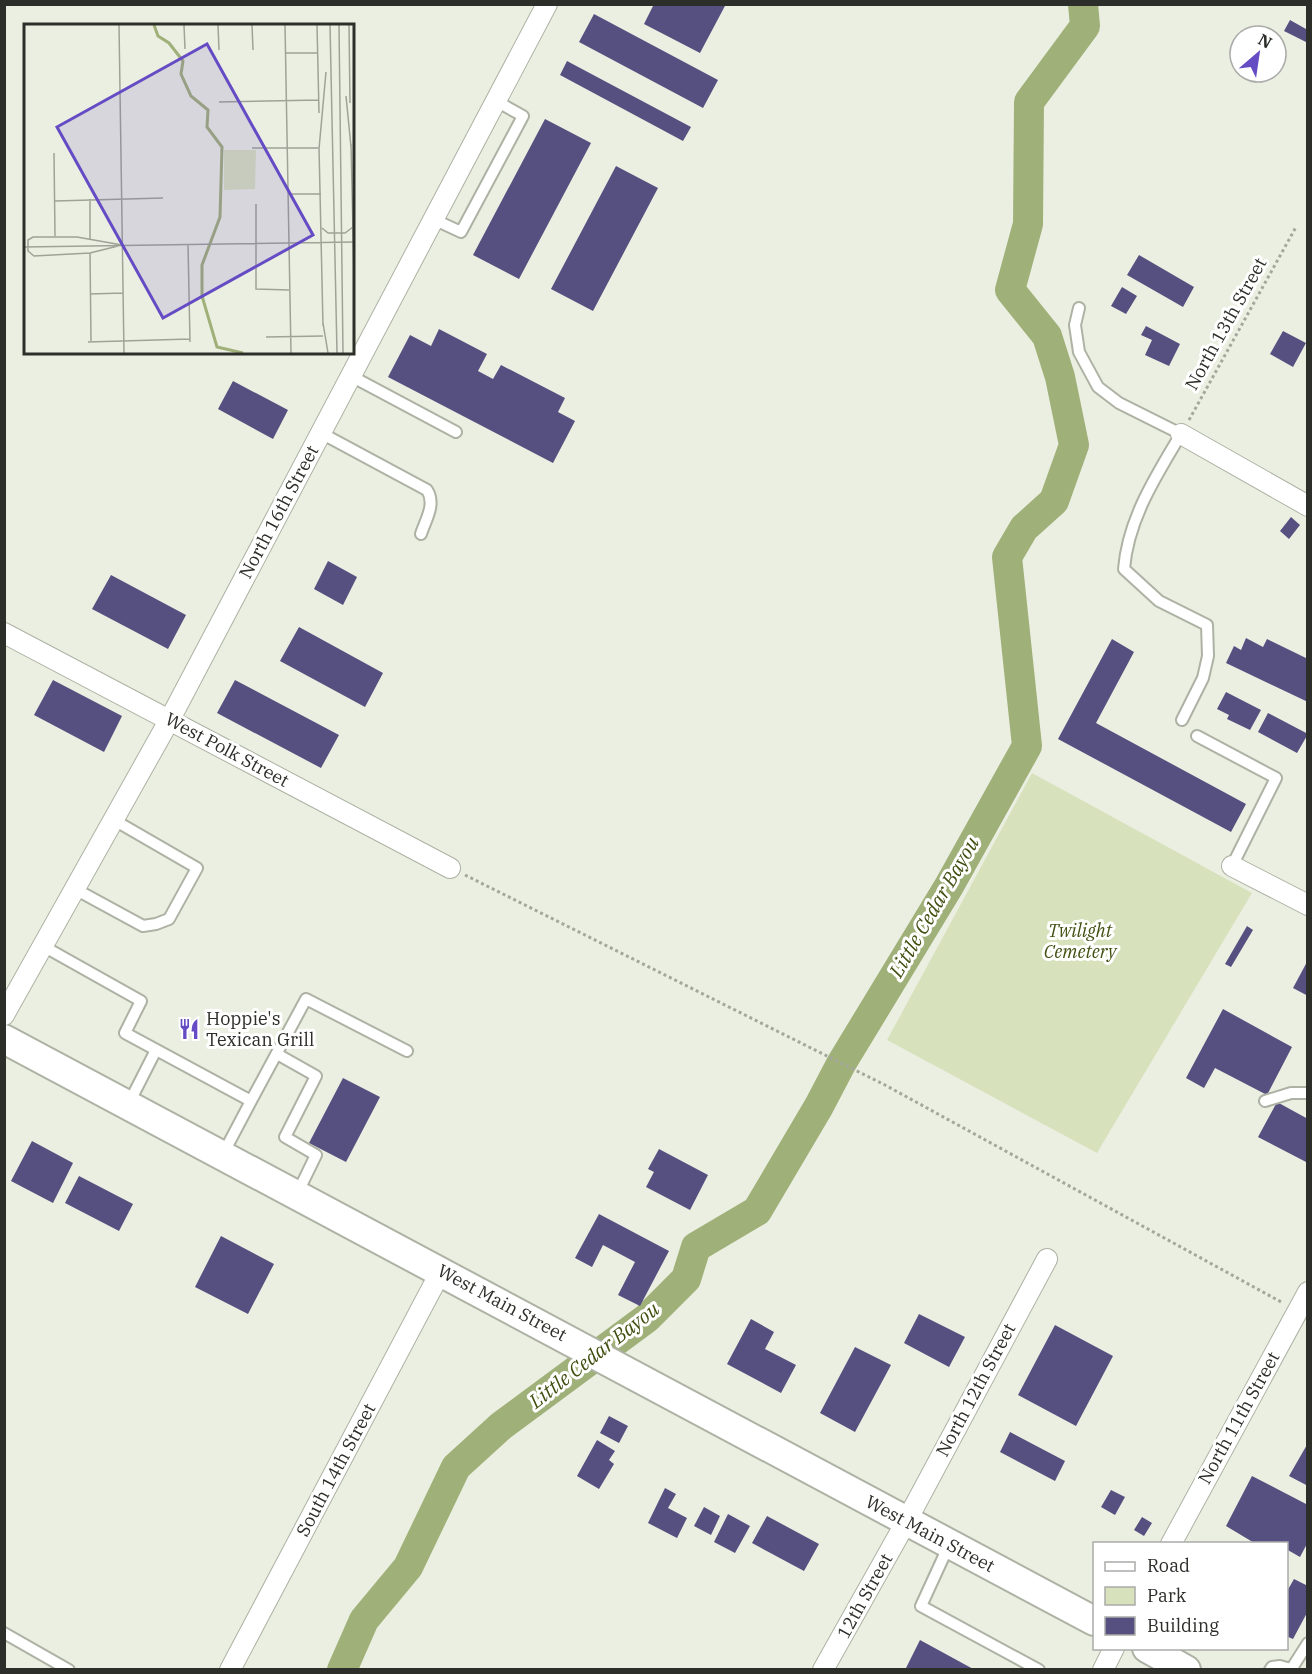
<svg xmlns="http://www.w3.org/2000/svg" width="1312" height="1674" font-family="'IBM Plex Serif',serif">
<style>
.green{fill:#d7e2bd}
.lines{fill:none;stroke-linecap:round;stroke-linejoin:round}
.river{stroke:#a0b079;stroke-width:30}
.building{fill:#565080}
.lane-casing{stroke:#adb2a4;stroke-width:14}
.street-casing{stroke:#adb2a4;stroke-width:22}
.secondary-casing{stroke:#adb2a4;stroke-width:32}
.path{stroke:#a3a79c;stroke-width:3;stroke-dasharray:3 3;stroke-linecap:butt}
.lane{stroke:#fff;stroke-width:10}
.street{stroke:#fff;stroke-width:20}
.secondary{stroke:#fff;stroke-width:28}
.labels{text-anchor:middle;stroke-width:6;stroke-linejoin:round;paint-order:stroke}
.street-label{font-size:18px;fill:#2c2e29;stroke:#fff}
.park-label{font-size:18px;font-style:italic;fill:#425012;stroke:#fff}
.poi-label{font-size:18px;fill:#2c2e29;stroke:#fff;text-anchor:start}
.water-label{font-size:20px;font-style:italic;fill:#404e10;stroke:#fff}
.inset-river{fill:none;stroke:#a0b079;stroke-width:3}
.inset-road{fill:none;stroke:#9fa297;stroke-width:1.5}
.view{fill:#654bc4;fill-opacity:0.15;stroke:#654bc4;stroke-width:3}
.inset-edge{fill:none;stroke:#2c2e29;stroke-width:3}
</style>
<rect width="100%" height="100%" fill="#ebefe1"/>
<path class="green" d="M1032,773L1252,893L1097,1153L887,1040Z"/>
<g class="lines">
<path class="river" d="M342,1670L364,1620L408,1567L456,1467L501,1426L647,1318L686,1279L696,1247L757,1211L819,1106L841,1064L949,886L1027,746L1007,557L1024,528L1054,501L1074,445L1060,377L1047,336L1010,290L1028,224L1029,102L1085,26L1083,4"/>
</g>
<path class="building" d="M654,4H726L700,53L644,24Z
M594,14L718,80L703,108L579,42Z
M1290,20L1306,29L1308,26V43L1284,31Z
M567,61L691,127L683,141L560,75Z
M545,119L591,143L519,279L473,255Z
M616,166L658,188L593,311L551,289Z
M1139,255L1194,287L1183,307L1127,275Z
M1122,287L1137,296L1126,314L1111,306Z
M1146,326L1180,344L1169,366L1145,355L1152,340L1141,335Z
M439,329L487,354L478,371L493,379L501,365L565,398L558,412L575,421L553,463L388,377L410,335L431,346Z
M1283,331L1306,343L1293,367L1270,354Z
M233,381L288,410L273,439L218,409Z
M1291,517L1300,525L1289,539L1280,531Z
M328,561L357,577L343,605L314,589Z
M111,575L186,615L168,649L92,609Z
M299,627L383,673L365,707L280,661Z
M1246,638L1263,647L1267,639L1308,659V702L1226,663L1234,646L1241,650Z
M1112,639L1134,652L1096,723L1246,804L1231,832L1058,739Z
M53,680L122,716L104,752L34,715Z
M235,680L339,735L321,768L217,713Z
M1226,692L1261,710L1250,730L1227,719L1229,715L1217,709Z
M1268,713L1308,734L1297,753L1258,732Z
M1247,926L1253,930L1231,967L1225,964Z
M1308,960V996L1293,988Z
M1223,1009L1292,1047L1267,1095L1215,1068L1204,1088L1186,1078Z
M343,1078L380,1097L346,1162L309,1143Z
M1277,1102L1308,1119V1163L1258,1137Z
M32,1141L73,1163L53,1203L11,1181Z
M659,1149L708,1175L690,1210L646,1187L654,1172L648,1169Z
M79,1176L133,1204L119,1231L65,1203Z
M599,1214L669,1251L640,1306L618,1295L635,1262L603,1245L592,1267L575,1258Z
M221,1236L274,1264L248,1314L195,1287Z
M919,1314L965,1337L949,1367L904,1343Z
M751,1319L774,1332L765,1349L796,1365L781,1393L727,1364Z
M1055,1325L1113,1356L1076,1426L1018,1395Z
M855,1347L891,1365L855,1432L820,1413Z
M609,1416L628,1426L619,1443L600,1433Z
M1010,1432L1065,1461L1055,1481L1000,1452Z
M597,1440L615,1451L609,1460L614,1464L599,1489L577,1476Z
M1308,1443V1486L1289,1476Z
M1252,1476L1308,1505V1542L1300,1557L1286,1549V1544H1256L1226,1526Z
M665,1488L676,1494L668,1508L687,1518L677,1538L648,1523Z
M1111,1490L1125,1497L1115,1515L1101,1507Z
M704,1507L720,1516L711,1535L694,1526Z
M728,1514L750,1526L735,1553L714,1542Z
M767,1516L819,1544L804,1571L752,1543Z
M1142,1517L1152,1523L1144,1536L1134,1530Z
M1294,1579L1308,1586V1611L1293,1639L1286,1636V1593Z
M920,1640L975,1670H909L906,1668Z"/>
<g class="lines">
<defs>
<path id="lane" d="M433,219L461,232L523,116L496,101
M1079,308L1075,325L1079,352L1098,387L1119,403L1181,434C1156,476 1128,519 1124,569L1159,601L1207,625L1208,656L1203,678L1182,720
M351,376L456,432
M321,433L427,490C436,504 426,519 421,534
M1197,736L1276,778L1232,866
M75,889L143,926L156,924L169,919L197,868L114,820
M43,946L141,1001L125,1033L251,1101L306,999L407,1051
M277,1054L316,1076L285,1137L316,1155L297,1194
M1265,1101L1291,1093H1308
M129,1103L156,1050
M223,1154L251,1101
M949,1545L921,1606L1039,1670
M4,1633L69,1670
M1292,1668L1308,1643
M1270,1670L1272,1667L1280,1666L1294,1670"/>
<path id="street" d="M1181,434L1308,506
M4,633L450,868
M1232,866L1308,905
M4,1015L170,719L547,4
M1171,1544L1308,1292
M230,1670L441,1271
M823,1670L906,1522L1047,1259
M1103,1670L1114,1648"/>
<path id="secondary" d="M4,1039L1094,1621
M1147,1648L1186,1670"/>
</defs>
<use href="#lane" class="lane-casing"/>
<use href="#street" class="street-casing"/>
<use href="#secondary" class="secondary-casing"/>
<path class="path" d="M1189,420L1296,227
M465,875L885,1085L1283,1303"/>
<use href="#lane" class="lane"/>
<use href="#street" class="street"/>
<use href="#secondary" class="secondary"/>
</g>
<defs>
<symbol id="restaurant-bare" viewBox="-9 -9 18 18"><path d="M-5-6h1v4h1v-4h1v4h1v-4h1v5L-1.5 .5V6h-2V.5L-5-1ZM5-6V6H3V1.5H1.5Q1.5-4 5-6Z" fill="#654bc4" stroke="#fff" stroke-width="2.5" paint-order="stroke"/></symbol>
</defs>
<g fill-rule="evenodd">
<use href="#restaurant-bare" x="174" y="1014" width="30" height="30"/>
</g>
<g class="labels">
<g class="street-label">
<text transform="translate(1226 324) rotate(-61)" y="6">North 13th Street</text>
<text transform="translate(279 512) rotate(-62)" y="6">North 16th Street</text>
<text transform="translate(227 750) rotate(28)" y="6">West Polk Street</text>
<text transform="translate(502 1303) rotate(28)" y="6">West Main Street</text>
<text transform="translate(976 1390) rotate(-62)" y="6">North 12th Street</text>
<text transform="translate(1239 1418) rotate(-61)" y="6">North 11th Street</text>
<text transform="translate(336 1470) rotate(-62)" y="6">South 14th Street</text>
<text transform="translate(930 1534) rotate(28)" y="6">West Main Street</text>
<text transform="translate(865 1596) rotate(-61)" y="6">12th Street</text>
</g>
<g class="park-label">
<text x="1080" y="937">Twilight<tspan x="1080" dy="21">Cemetery</tspan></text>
</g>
<g class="poi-label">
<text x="206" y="1025">Hoppie's<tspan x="206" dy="21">Texican Grill</tspan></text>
</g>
<g class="water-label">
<text transform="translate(934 907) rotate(-60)" y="7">Little Cedar Bayou</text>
<text transform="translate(594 1355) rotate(-38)" y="7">Little Cedar Bayou</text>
</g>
</g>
<g transform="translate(24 24)">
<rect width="330" height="330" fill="#ebefe1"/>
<path d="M200,126H232L231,165L200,166Z" fill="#d7e2bd"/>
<path class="inset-river" d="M130,1L134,12L145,19L159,37L157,50L167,72L184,86L183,103L198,123L196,193L178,241V272L193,323L219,329"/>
<path class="inset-road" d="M95,1L100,329M160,1L161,25M194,1L195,26M228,1L229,26M261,1L267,329M293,1L295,89M306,1L313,329M315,1L319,329M325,1L326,79M261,29H293M322,72L327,123M195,78L295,76M327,120L330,251M295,123L299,302M228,124H294M295,125L302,48M30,129L31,212M264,170H297M31,177L139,174M232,180V265L265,266M298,204L304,209H321L329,203M9,213H53L98,221L66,229L10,232L4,227V216ZM66,215V175M164,220L166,318M0,223L330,218M66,229L67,317M66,270L99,269M299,299L304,329M242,313L299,312M64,318L166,315"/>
<path class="view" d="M183,20L289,211L139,294L33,103Z"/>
<rect width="330" height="330" class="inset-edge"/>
</g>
<rect width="1312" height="1674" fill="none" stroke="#2c2e29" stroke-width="12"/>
<rect x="1093" y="1542" width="195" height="108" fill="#ffffff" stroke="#ababa9" stroke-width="1.5"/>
<rect x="1105" y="1562" width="30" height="9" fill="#ffffff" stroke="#ababa9" stroke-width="1.5"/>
<text x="1147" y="1572" font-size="18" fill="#2c2e29">Road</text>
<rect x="1105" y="1587" width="30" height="18" fill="#d7e2bd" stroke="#ababa9" stroke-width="1.5"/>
<text x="1147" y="1602" font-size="18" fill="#2c2e29">Park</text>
<rect x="1105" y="1617" width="30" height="18" fill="#565080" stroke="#ababa9" stroke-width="1.5"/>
<text x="1147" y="1632" font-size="18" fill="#2c2e29">Building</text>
<g transform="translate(1258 54) rotate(29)"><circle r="28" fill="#ffffff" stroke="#ababa9" stroke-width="1.5"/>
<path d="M0-4.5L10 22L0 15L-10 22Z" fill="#654bc4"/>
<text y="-9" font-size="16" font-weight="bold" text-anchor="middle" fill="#2c2e29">N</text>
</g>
</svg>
